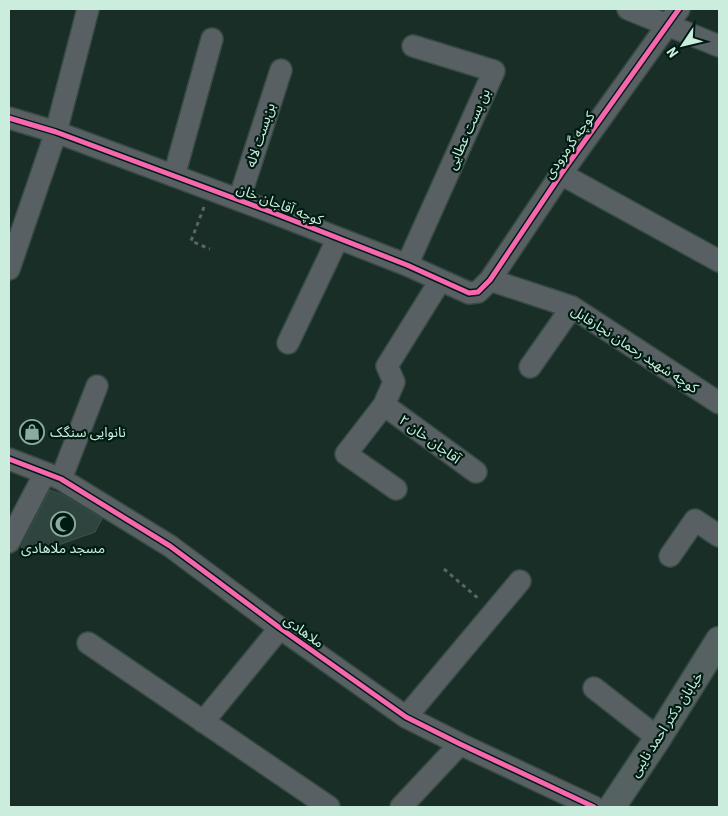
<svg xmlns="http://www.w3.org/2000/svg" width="728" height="816" font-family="'Roboto Condensed','Noto Sans Arabic',sans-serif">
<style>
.building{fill:#2f443f;stroke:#39544e}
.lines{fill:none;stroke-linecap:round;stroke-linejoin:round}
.minor-casing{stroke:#364b43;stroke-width:24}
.major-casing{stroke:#364b43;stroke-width:29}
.path{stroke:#5d6467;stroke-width:3;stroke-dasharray:4 4;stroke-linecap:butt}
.minor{stroke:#596063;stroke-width:21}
.major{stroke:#566162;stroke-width:26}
.cycleway-casing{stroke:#001c12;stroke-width:8}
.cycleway{stroke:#f766af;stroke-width:5}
.labels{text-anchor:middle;stroke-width:4.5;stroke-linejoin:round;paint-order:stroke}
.street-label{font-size:14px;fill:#cbedde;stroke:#001c12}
.poi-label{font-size:14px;fill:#cbedde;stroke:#001c12;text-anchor:start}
</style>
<rect width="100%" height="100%" fill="#182e26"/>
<path class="building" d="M50,490L61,494L102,519L95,532L33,554L21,547Z"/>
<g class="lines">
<defs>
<path id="minor" d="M628,9L719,46
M9,118L56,132L274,213L407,265L469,293L478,292L490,280L561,174L679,9
M561,174L719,261
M174,176L212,39
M239,200L281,70
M407,265L494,71L413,46
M9,269L56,132L88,9
M490,280L572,307L719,403
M288,343L338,238
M530,367L572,307
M384,405L476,472
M9,459L61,479L170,546L280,628L406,717L460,744L594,807
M61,479L97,386
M396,489L346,454L384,405L394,382L387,366L440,281
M9,542L45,473
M670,556L695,520L719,536
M88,643L329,807
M594,688L658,738
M406,717L520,581
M203,722L280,628
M401,807L460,744"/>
<path id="major" d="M612,807L658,738L719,640"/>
</defs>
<use href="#minor" class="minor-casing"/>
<use href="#major" class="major-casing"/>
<path class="path" d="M204,207L191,241L210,249
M444,569L479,599"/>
<use href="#minor" class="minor"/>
<use href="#major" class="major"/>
<defs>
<path id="cycleway" d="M9,118L56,132L274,213L407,265L469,293L478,292L490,280L561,174L679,9
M9,459L61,479L170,546L280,628L406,717L460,744L594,807"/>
</defs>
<use href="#cycleway" class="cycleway-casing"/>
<use href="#cycleway" class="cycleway"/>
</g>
<defs>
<symbol id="shop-ring" viewBox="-11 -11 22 22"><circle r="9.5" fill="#001c12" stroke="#8caa9e" stroke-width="1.5"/><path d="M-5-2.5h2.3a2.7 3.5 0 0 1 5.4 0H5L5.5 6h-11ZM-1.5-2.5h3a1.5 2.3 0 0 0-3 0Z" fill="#8caa9e"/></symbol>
<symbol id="mosque-ring" viewBox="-11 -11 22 22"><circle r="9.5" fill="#001c12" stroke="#8caa9e" stroke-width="1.5"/><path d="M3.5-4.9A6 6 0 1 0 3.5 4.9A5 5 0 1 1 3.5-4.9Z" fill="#8caa9e"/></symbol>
</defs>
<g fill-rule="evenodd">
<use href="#shop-ring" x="18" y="418" width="28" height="28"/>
<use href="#mosque-ring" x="49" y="510" width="28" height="28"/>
</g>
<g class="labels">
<g class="street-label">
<text transform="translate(468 129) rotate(-66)" y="5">بن بست عطایی</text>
<text transform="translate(260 135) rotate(-72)" y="5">بن‌بست لاله</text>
<text transform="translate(569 145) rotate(-55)" y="5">کوچه گرمرودی</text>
<text transform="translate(280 204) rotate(21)" y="5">کوچه آقاجان خان</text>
<text transform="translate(635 349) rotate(33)" y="5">کوچه شهید رحمان نجارقابل</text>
<text transform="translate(430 439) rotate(36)" y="5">آقاجان خان ۲</text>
<text transform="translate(304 631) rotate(36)" y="5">ملاهادی</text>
<text transform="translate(666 724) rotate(-57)" y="5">خیابان دکتر احمد نایبی</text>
</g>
<g class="poi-label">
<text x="50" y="437">نانوایی سنگک</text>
<text x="63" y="553" text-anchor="middle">مسجد ملاهادی</text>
</g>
</g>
<rect width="728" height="816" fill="none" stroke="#cbedde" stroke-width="20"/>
<g transform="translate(683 45) rotate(235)" stroke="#001c12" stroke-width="4" paint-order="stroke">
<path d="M0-4L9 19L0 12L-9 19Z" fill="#cbedde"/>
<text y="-8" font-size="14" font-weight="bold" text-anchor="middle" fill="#cbedde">N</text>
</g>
</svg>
